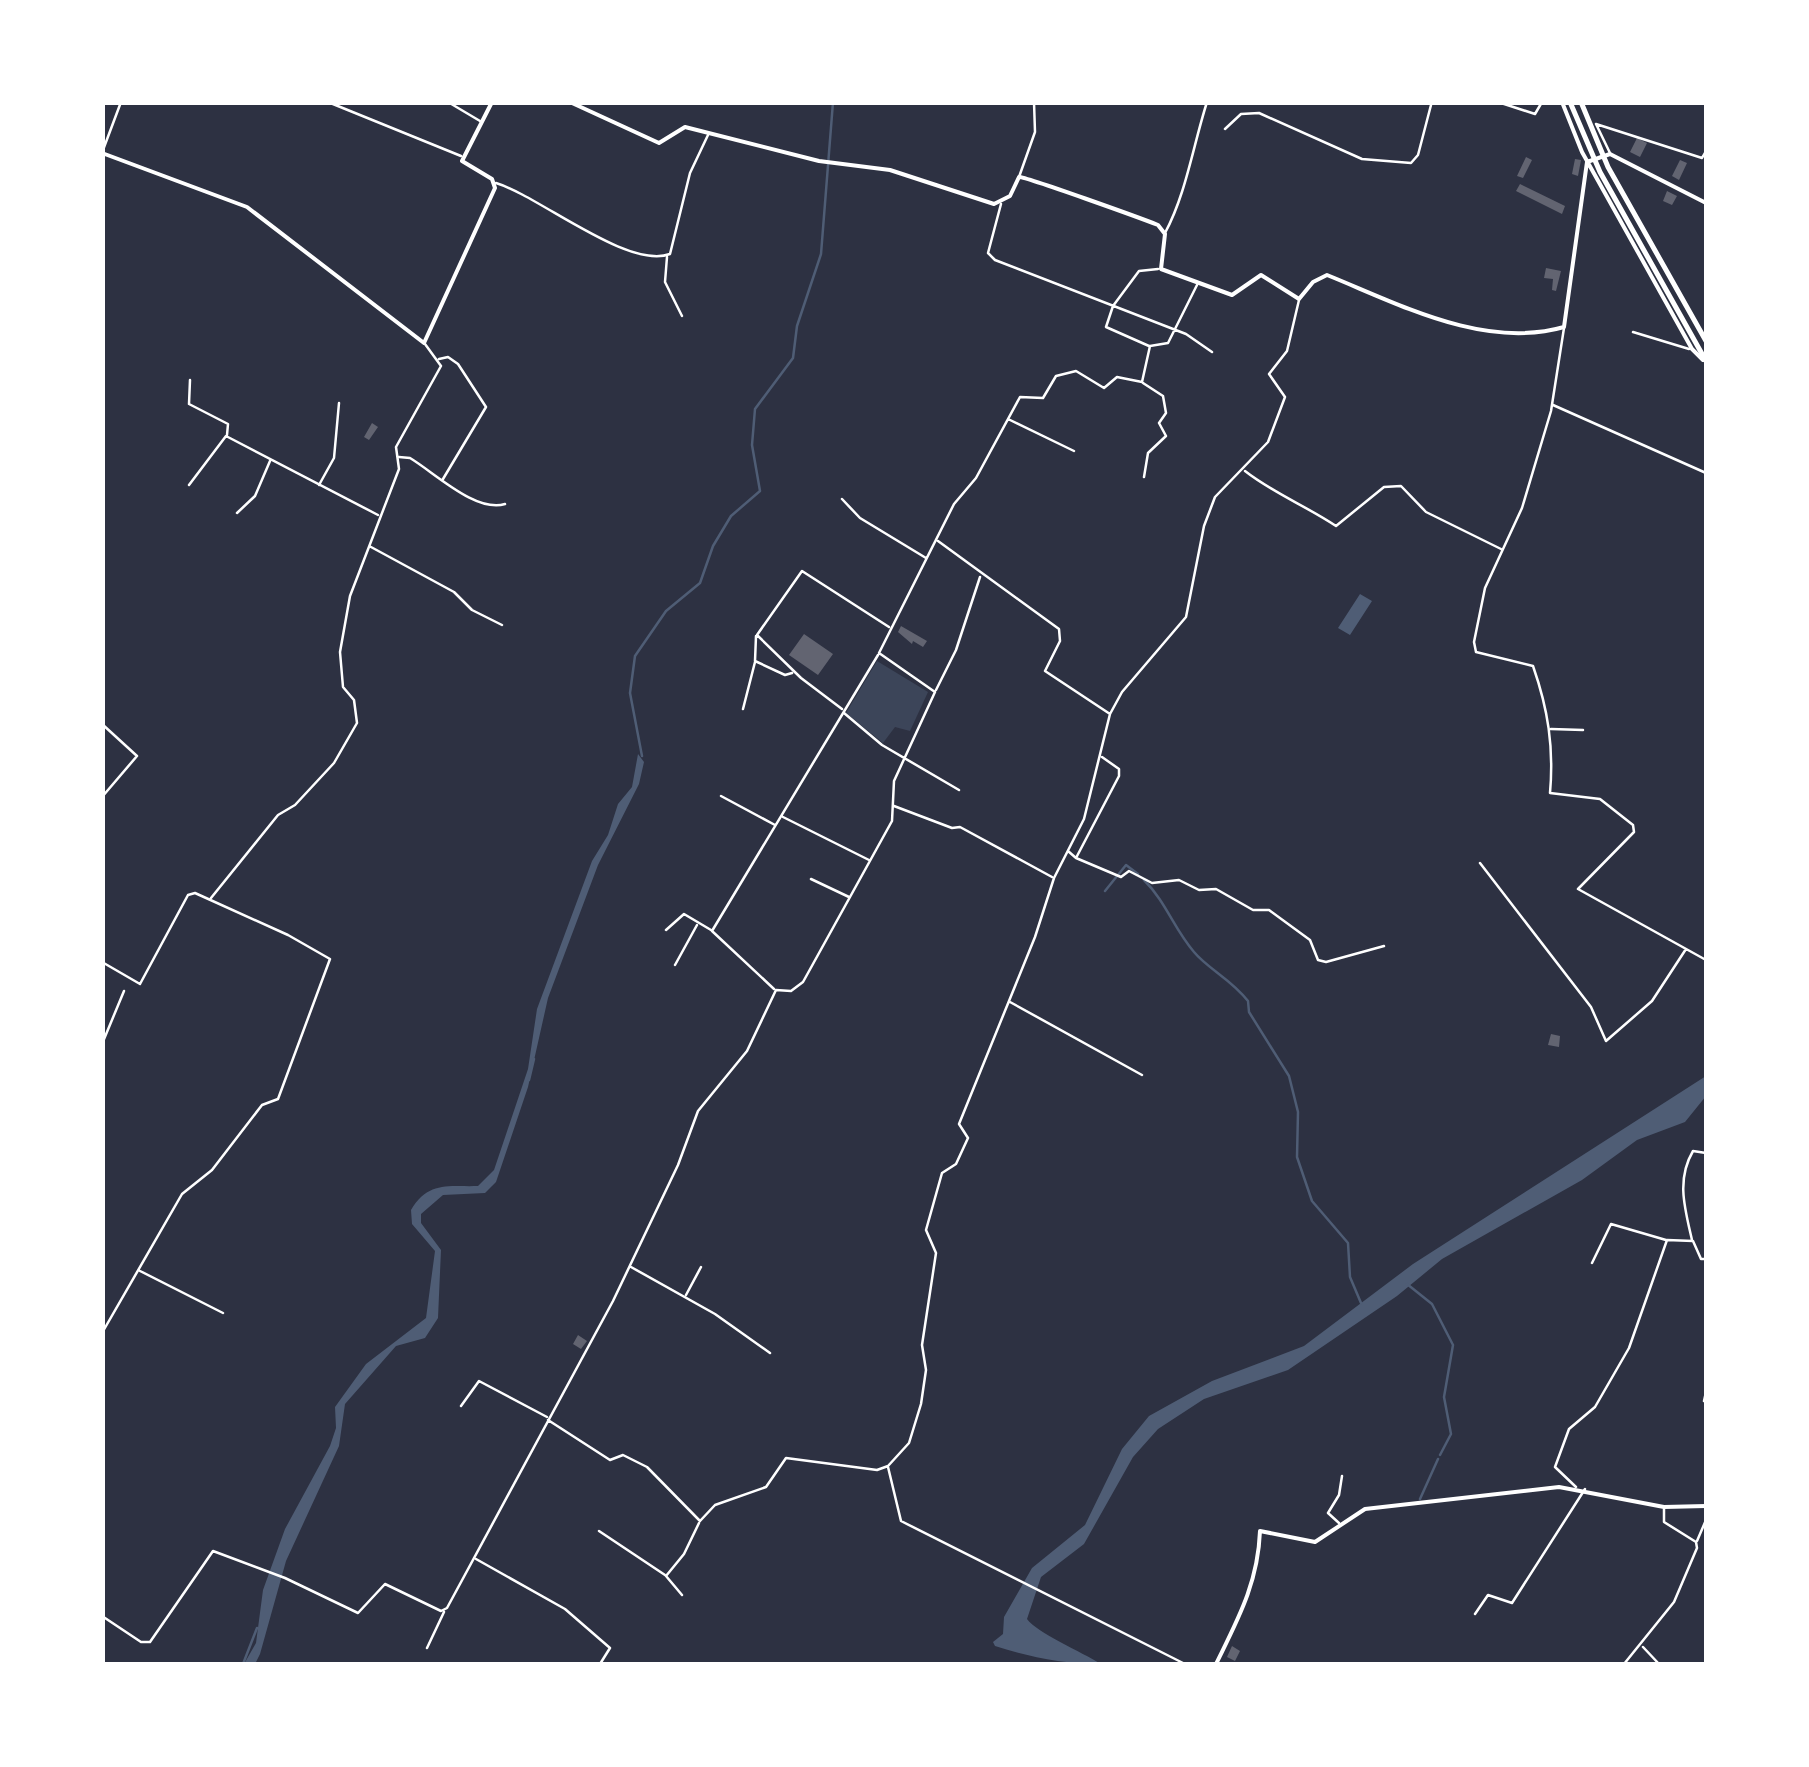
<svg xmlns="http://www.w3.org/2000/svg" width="1809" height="1767" font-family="Arial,sans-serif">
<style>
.green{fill:#3c4559}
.water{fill:#4f5d75}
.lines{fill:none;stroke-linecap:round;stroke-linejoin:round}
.stream{stroke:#4f5d75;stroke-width:2.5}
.building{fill:#626471}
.minor{stroke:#fff;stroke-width:2.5}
.tertiary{stroke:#fff;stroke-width:4}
.secondary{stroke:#fff;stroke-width:4}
.trunk{stroke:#fff;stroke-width:5}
</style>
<rect width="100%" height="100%" fill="#2d3142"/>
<path class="green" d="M877,661L928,692L910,731L895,727L883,743L846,713Z"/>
<path class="water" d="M1360,594L1372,601L1350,635L1338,628Z
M638,754L644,762L639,784L598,865L548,998L528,1087L496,1182L485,1193L443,1195L421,1214V1223L441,1250L438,1318L425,1338L396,1346L345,1404L339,1446L286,1561L260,1654L255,1664H244L256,1643L263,1590L285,1529L330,1446L336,1428L335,1407L366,1364L426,1318L435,1251L412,1224L411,1210C428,1181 449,1187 478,1186L494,1170L528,1069L537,1009L592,861L608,835L618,804L632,787Z
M1706,1076V1096L1685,1122L1637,1140L1582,1180L1442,1259L1397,1296L1288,1370L1204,1399L1158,1429L1133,1457L1084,1544L1041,1577L1027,1619C1037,1633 1082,1652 1101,1664C1064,1664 1029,1657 995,1646L993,1642L1003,1634L1004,1617L1032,1568L1085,1525L1122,1449L1149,1416L1212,1381L1304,1346L1413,1264Z"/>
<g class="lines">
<path class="stream" d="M642,756L630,693L635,656L666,611L700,583L713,546L731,516L760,491L752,445L755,409L793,358L797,326L821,254L833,102
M1144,880C1166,902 1174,929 1194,952C1208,969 1231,979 1248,1001L1249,1012L1289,1076L1298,1112L1297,1157L1312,1201L1348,1243L1350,1277L1361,1303
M1105,891L1126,865L1138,874
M529,1080L534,1059
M1407,1284L1432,1304L1453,1345L1444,1397L1451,1434L1440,1455
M1420,1499L1438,1459
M243,1664L257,1628"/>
</g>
<path class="building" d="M1637,138L1647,143L1640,157L1630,152Z
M1526,157L1532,160L1523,178L1517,176Z
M1575,159L1581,160L1578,176L1572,174Z
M1680,160L1687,163L1679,180L1672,176Z
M1520,184L1565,206L1562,214L1516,191Z
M1667,191L1677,196L1672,205L1663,201Z
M1546,268L1561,271L1556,291L1552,290L1553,279L1544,278Z
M372,423L378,427L369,440L364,437Z
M901,626L927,641L923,647L913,641L912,644L898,632Z
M804,634L833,654L818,675L789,655Z
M1551,1034L1560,1036L1559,1047L1548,1045Z
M578,1335L587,1341L581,1349L573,1344Z
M1232,1646L1240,1651L1235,1661L1227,1657Z"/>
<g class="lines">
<path class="minor" d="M328,102L461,156
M448,102L480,121
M1430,102H1462
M1498,102L1535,114L1542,102
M1225,129L1241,114L1259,113L1362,159L1411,163L1418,155L1431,105
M103,150L121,102
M1610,153L1596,124L1702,158L1706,151
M1019,177L1035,132L1034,102
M496,183C539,196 628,270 670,254L690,173L708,135
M1001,204L988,253L995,260L1186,334L1212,352
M1165,233C1186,194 1193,146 1207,102
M667,257L665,282L682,316
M1564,328L1551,411L1522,508L1485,588L1474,642L1476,652L1533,666C1548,709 1554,747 1550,793L1600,799L1633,825L1634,832L1578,889L1706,960
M1633,332L1689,349
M1149,346L1106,327L1113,306L1139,271L1158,269
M439,359L448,357L458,364L486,407L443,479
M190,380L189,404L228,424L227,435
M1143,383L1163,396L1166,413L1159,423L1166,436L1148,453L1144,477
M1553,405L1706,473
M1008,419L1074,451
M399,457L410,458C435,473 476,513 505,504
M1245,471C1273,493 1306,506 1336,526L1384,487L1401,486L1426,512L1501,549
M189,485L226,436L378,515
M319,485L334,458L339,403
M842,499L860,518L926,558
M237,513L255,496L270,461
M938,541L1059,629L1060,641L1045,671L1110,714
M371,547L454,592L472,610L502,625
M756,636L755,661L785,675L792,673
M936,690L956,650L980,577
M743,709L755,662
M842,709L801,678L757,635L802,571L889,627
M844,713L882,745L959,790
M102,724L137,756L102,797
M1551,729L1583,730
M721,796L775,825
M894,806L952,828L960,827L1052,877
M783,817L869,860
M1068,851L1076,858L1119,776V769L1102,757
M1076,858L1121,877L1129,871L1152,883L1179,880L1199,890L1216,889L1253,910H1269L1310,940L1318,960L1326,962L1384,946
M1480,863L1591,1007L1606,1041L1652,1001L1686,949
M811,879L849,897
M211,898L278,815L295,805L334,763L357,723L354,700L343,687L340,652L350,596L399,469L396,447L441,366L425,344
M666,930L684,914L711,930
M102,962L140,984L188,895L195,893L288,935L330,959L278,1099L262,1105L212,1170L182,1194L102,1333
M675,965L697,925
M774,989L712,931L878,655
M1010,1002L1142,1075
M102,1044L124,991
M1692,1240C1685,1209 1676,1180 1693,1151L1706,1153
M1592,1263L1611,1224L1666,1240
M631,1267L715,1314L770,1353
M140,1271L223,1313
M686,1295L701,1267
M1704,1401L1706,1392
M461,1406L479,1381L547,1417
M548,1420L610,1460L623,1455L647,1467L700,1521L715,1505L766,1487L786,1458L877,1470L888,1466L909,1443L921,1404L926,1370L922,1345L936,1253L926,1230L942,1173L956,1164L968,1138L959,1124L1035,937L1054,878L1084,819L1110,714L1122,692L1186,617L1204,526L1215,497L1268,442L1285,397L1269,374L1287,351L1299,300
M888,1467L901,1521L1185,1664
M1576,1487L1555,1467L1569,1429L1595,1407L1629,1348L1667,1240L1693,1241L1701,1259H1706
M1339,1523L1328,1513L1339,1495L1342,1476
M599,1531L665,1575
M1697,1541L1706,1520
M476,1559L565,1609L610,1648L600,1664
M682,1595L666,1576L684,1554L699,1523
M1475,1614L1488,1595L1512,1603L1585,1489
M102,1616L141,1642H150L213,1551L285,1578L358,1613L385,1584L441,1611L447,1608L613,1301L678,1165L698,1111L747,1051L776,990L791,991L803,982L892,821L894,781L935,692L879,653L954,504L976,478L1020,397L1043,398L1056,376L1076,371L1104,388L1117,377L1142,382L1150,346L1168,343L1197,285
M1643,1647L1659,1664
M427,1648L444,1612
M1624,1664L1674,1602L1697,1548L1696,1542L1664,1522V1509"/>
<path class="tertiary" d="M556,102L572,103L659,143L685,127L819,161L890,170L994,204L1010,196L1019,177C1027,177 1143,219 1158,225L1165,234L1161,269L1232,295L1261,275L1299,299L1313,282L1327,275C1399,304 1484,350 1564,327L1587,162L1610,154L1706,203
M1562,102L1582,152L1692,349L1703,360
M102,153L247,207L424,343L495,188L492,179L462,161L492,102"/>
<path class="secondary" d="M1216,1664C1238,1619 1258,1583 1260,1531L1315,1542L1365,1509L1559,1487L1664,1507L1706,1506"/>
<path class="trunk" d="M1570,102L1600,172L1706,361
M1581,102L1608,167L1706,341"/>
</g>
<rect width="1809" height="1767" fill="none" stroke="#ffffff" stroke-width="210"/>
</svg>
